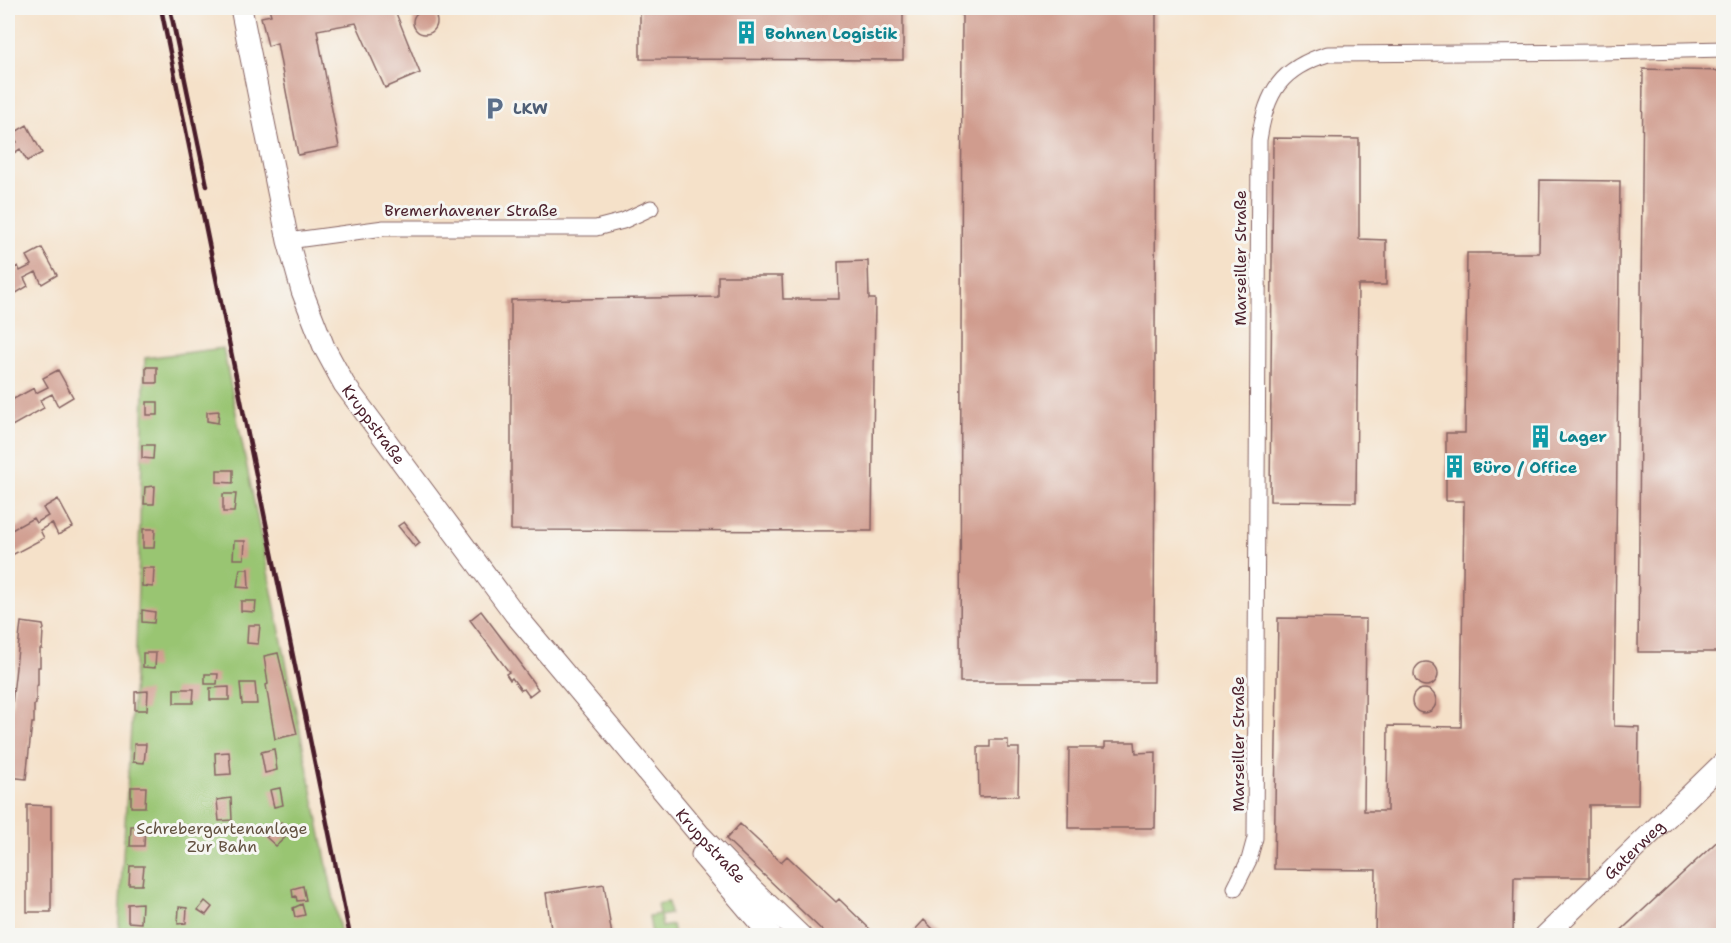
<svg xmlns="http://www.w3.org/2000/svg" width="1731" height="943" font-family="'Shantell Sans',sans-serif">
<style>
.green{fill:#99c572;stroke:#72724e;stroke-width:1.5}
.building{fill:#d09c8e}
.lines{fill:none;stroke-linecap:round;stroke-linejoin:round}
.street-casing{stroke:#866362;stroke-width:17}
.secondary-casing{stroke:#866362;stroke-width:23}
.street{stroke:#fff;stroke-width:15}
.secondary{stroke:#fff;stroke-width:21}
.rail{stroke:#4a1f2b;stroke-width:4.5}
.labels{text-anchor:middle;stroke-width:6;stroke-linejoin:round;paint-order:stroke}
.culture-label{font-size:16px;font-weight:bold;fill:#0d838f;stroke:#f6f6f2;text-anchor:start}
.service-label{font-size:16px;font-weight:bold;fill:#4e5e75;stroke:#f6f6f2;text-anchor:start}
.street-label{font-size:16px;fill:#4a1f2b;stroke:#f6f6f2}
.park-label{font-size:16px;fill:#625140;stroke:#f6f6f2}
</style>
<rect width="100%" height="100%" fill="#f6f6f2"/>
<filter id="ink" filterUnits="userSpaceOnUse"><feTurbulence type="fractalNoise" baseFrequency=".0167" numOctaves="2"/><feDisplacementMap in="SourceGraphic" scale="12" xChannelSelector="R" yChannelSelector="G"/><feConvolveMatrix kernelMatrix="1 2 1 2 8 2 1 2 1" color-interpolation-filters="sRGB"/></filter>
<filter id="wash" filterUnits="userSpaceOnUse"><feTurbulence type="fractalNoise" baseFrequency=".008" numOctaves="4" result="noise"/><feDisplacementMap in="SourceGraphic" scale="24" xChannelSelector="R" yChannelSelector="G"/><feGaussianBlur stdDeviation="1.35" result="paint"/><feColorMatrix in="noise" values="0 0 0 0 0 0 0 0 0 0 0 0 0 0 0 0 0 1.4 0 .05"/><feComposite in="paint" operator="in"/></filter>
<g filter="url(#wash)">
<rect width="100%" height="100%" fill="#f5e1c9"/>
<path class="green" d="M223,348L341,935L118,936L136,647L145,358Z
M668,902L670,914L660,916L662,927L672,925L674,935H652L649,916L659,914L658,904Z"/>
<g id="blocks">
<path class="building" d="M269,8H394L420,73L385,88L356,23L317,30L339,147L298,155L277,43L268,46L261,17L271,15Z
M640,8H903V60L640,59Z
M962,8H1156L1154,682H960Z
M413 22a12 12 0 1 1 24 0a12 12 0 1 1-24 0Z
M1643,69L1724,71V652H1638Z
M27,125L42,153L27,161L20,149L9,156L13,164L8,167V147L17,142L12,134Z
M1273,138L1359,139V239L1386,240V285H1358L1356,502L1270,501Z
M1540,180L1620,181L1614,726L1639,727L1638,805H1589V877H1514L1513,936H1375L1376,870L1274,869L1278,618L1366,619L1364,811H1387L1388,726L1461,727L1464,501H1446V433H1465L1467,253H1539Z
M42,248L57,275L42,284L36,272L24,278L28,286L8,298V272L18,266L20,271L32,265L27,256Z
M868,261L869,299H875L872,531L511,530V300L718,297V276H782L783,299H839L838,262Z
M146,367H157V383H146Z
M58,370L73,397L58,406L52,394L40,400L44,408L12,426L8,417V402L34,388L36,393L48,387L43,378Z
M147,402H158V415H147Z
M219,411L218,423L207,421V412Z
M142,445H154L153,459L142,458Z
M217,470H233V483L217,482Z
M155,486L154,504H144L145,487Z
M223,494H236L234,512H223Z
M58,499L73,527L58,535L52,523L40,530L44,538L12,555L8,547V532L33,518L36,523L48,516L43,508Z
M404,522L420,543L415,547L398,526Z
M143,529H155L154,548H143Z
M234,541H245L244,559H233Z
M142,568H154L153,587L142,586Z
M240,569H248L249,588L237,587Z
M241,601H256L255,612L241,611Z
M142,610L155,612L154,623L142,622Z
M481,611L522,665L521,666L538,689L529,696L524,689L521,690L512,678L510,680L506,674L509,672L470,620Z
M21,622L43,625L44,629L43,630L42,649H40V667H38V685L36,686V704L34,705V723H32L26,779L8,777V740Z
M248,625H260L258,644L247,643Z
M143,653H156L155,668L143,667Z
M278,653L297,734L275,739L266,685L268,684L264,656Z
M1414 674a12 12 0 1 1 24 0a12 12 0 1 1-24 0Z
M205,674H218L217,684H205Z
M240,683H255L257,704H242Z
M229,687V700H210V688Z
M174,689H194L193,703H174Z
M1412 701a12 12 0 1 1 24 0a12 12 0 1 1-24 0Z
M148,691L147,710H135V692Z
M990,740H1008V748H1019L1018,796L979,797L978,747H990Z
M1105,742H1135L1136,753L1156,752L1155,828H1068L1069,748H1105Z
M134,744H146L144,763L133,762Z
M274,749L277,770L265,773L261,752Z
M229,752L231,774L216,775L215,753Z
M131,787H146L145,807H131Z
M280,788L283,805L274,807L270,790Z
M231,798L232,820L219,821L217,800Z
M27,805L51,806V912H27Z
M281,822L291,832L276,846L266,837Z
M740,824L781,862L787,856L836,902L839,899L877,936H828L726,839Z
M131,826H145L144,846H130Z
M1724,835V936H1615Z
M130,866H144L142,885H129Z
M604,884L612,936H552L546,893Z
M303,886L306,900L297,901L296,896L293,897L292,889Z
M205,901L212,907L206,915L198,910Z
M142,903L141,923L128,922V904Z
M302,904L305,915L295,917L293,908Z
M179,907L187,908L186,923L178,924Z
M924,920L940,936H916L913,932Z"/>
</g>
</g>
<g filter="url(#ink)">
<use href="#blocks" fill-opacity="0" stroke="#866362" stroke-width="1.5"/>
<g class="lines">
<defs>
<path id="street" d="M288,241L384,228H596L623,221L651,208
M1235,888L1249,860L1255,838L1259,140C1266,92 1281,68 1328,54L1603,52L1724,49"/>
<g id="secondary">
<path id="s1" d="M241,8L288,241L302,291L324,347L344,384L514,613L699,834L753,890L801,936"/>
<path d="M702,855L771,936"/>
<path id="s2" d="M1545,936L1724,762"/>
</g>
</defs>
<use href="#street" class="street-casing"/>
<use href="#secondary" class="secondary-casing"/>
<use href="#street" class="street"/>
<use href="#secondary" class="secondary"/>
<path class="rail" d="M161,8L350,936
M170,8L207,186"/>
</g>
</g>
<defs>
<symbol id="building-bare" viewBox="-9 -9 18 18"><path d="M-4-6H4V6H1V3H-1V6H-4ZM-2.5-4.3h1.7v1.8h-1.7ZM.8-4.3h1.7v1.8H.8ZM-2.5-1h1.7V.8h-1.7ZM.8-1h1.7V.8H.8Z" fill="#0f9aa8" stroke="#f6f6f2" stroke-width="2.5" paint-order="stroke"/></symbol>
<symbol id="parking-bare" viewBox="-9 -9 18 18"><path d="M-3.5-5.5H1a3.5 3.5 0 0 1 0 7H-1V5.5H-3.5ZM-1-3.4V-.6H.8a1.4 1.4 0 0 0 0-2.8Z" fill="#5c6f8a" stroke="#f6f6f2" stroke-width="2.5" paint-order="stroke"/></symbol>
</defs>
<g fill-rule="evenodd">
<use href="#building-bare" x="730" y="16" width="33" height="33"/>
<use href="#parking-bare" x="478" y="92" width="33" height="33"/>
<use href="#building-bare" x="1524" y="420" width="33" height="33"/>
<use href="#building-bare" x="1438" y="450" width="33" height="33"/>
</g>
<g class="labels">
<g class="culture-label">
<text x="765" y="39">Bohnen Logistik</text>
<text x="1559" y="442">Lager</text>
<text x="1473" y="473">Büro / Office</text>
</g>
<g class="service-label">
<text x="513" y="114">LKW</text>
</g>
<g class="street-label">
<text x="471" y="216">Bremerhavener Straße</text>
<text transform="translate(1240 258) rotate(-90)" y="6">Marseiller Straße</text>
<text dy="6" stroke="none"><textPath href="#s1" startOffset="442">Kruppstraße</textPath></text>
<text transform="translate(1238 744) rotate(-90)" y="6">Marseiller Straße</text>
<text dy="6" stroke="none"><textPath href="#s1" startOffset="982">Kruppstraße</textPath></text>
<text dy="6" stroke="none"><textPath href="#s2" startOffset="124">Gaterweg</textPath></text>
</g>
<g class="park-label">
<text x="222" y="834">Schrebergartenanlage<tspan x="222" dy="18">Zur Bahn</tspan></text>
</g>
</g>
<rect width="1731" height="943" fill="none" stroke="#f6f6f2" stroke-width="30"/>
</svg>
